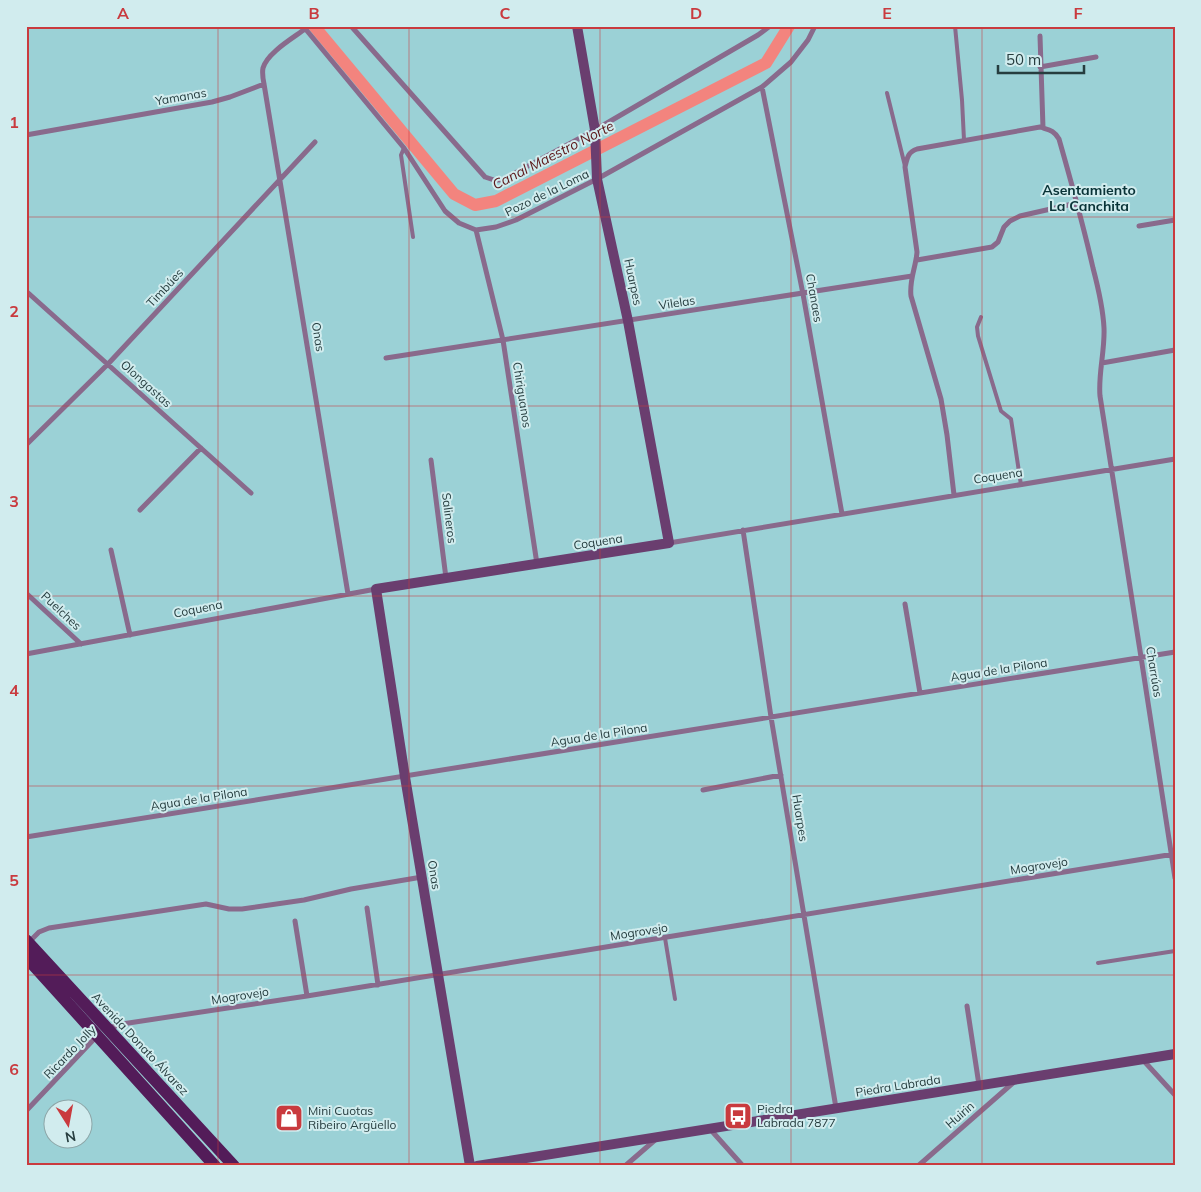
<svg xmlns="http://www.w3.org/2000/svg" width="1201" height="1192" font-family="Mulish,sans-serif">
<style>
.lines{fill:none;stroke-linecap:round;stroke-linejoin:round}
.canal{stroke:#f3847e;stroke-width:12}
.lane{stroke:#896a8c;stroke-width:4}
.street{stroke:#896a8c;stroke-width:5}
.secondary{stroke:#6a3e6f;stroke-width:10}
.primary{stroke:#531c59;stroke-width:12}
.grid{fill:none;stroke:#c93a3e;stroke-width:1;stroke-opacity:0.55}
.labels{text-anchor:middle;stroke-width:4;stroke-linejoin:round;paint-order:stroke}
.street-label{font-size:12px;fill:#263d3f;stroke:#d1ecee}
.poi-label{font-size:12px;fill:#263d3f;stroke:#d1ecee;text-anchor:start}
.water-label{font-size:14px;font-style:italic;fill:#5b1618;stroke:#d1ecee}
.neighbourhood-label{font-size:14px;font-weight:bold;fill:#093337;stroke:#d1ecee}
.neatline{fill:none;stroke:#c93a3e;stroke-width:2}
.grid-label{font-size:16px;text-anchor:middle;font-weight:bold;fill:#c93a3e}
</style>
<rect width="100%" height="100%" fill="#9bd1d6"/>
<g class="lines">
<path class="canal" d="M314,26L454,194L475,205L496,201L766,63L789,26"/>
<path class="lane" d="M955,26L962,100L964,140
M887,93L905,166
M404,148L401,155L413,237
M981,317L977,327L978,336L1001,411L1011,419L1021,485
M665,938L675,999
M1098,963L1175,951"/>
<path class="street" d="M303,26L404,148L445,211L459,223L476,230L496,227L516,220L597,179L762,87L791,62L808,40L815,26
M351,26L485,177L494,180H502L595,130L758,35L770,26
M305,29C293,38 267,53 263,68C262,73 263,79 264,84L348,594
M1040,36L1043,128
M1040,67L1096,57
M762,87L803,294L842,514
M26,135L212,102L230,97L264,84
M1139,226L1175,220
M476,230L503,340L537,564
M917,260L992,247L998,242L1004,227L1010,221L1020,216L1077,203
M26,291L251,493
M386,358L912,276
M1102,363L1175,350
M26,445L108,364L315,142
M431,460L446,578
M954,495L947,435L941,399L911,296C909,280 916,267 917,252L905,167C907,158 908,152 917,149L1040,127C1049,130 1054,130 1059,139C1071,181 1083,224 1093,268C1098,287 1103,308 1104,328C1105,351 1098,374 1100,396L1141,657L1175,878
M140,510L201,448
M743,530L771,717L836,1108
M669,543L1175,459
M111,550L130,635
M26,593L81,644
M905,604L920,693
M26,654L376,589
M703,790L781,775
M26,837L1175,652
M367,908L378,985
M295,921L307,996
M29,942L39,932L49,928L206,904L229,909H242L304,900L351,889L422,877
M967,1006L979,1085
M109,1028L122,1024L307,996L1174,854
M1143,1060L1175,1095
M26,1111L96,1037
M710,1129L743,1166
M625,1166L655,1140
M918,1166L1014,1082"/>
<path class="secondary" d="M470,1166L405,777L376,589L669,543L628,321L597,179L595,130L577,26
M477,1166L1175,1054"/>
<path class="primary" d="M26,940L234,1166
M26,957L215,1166"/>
</g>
<path class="grid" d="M218,26V1166M409,26V1166M600,26V1166M791,26V1166M982,26V1166M26,217H1175M26,406H1175M26,596H1175M26,786H1175M26,975H1175"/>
<defs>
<symbol id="bus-square" viewBox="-11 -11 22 22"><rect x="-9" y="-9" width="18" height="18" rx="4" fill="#c93a3e" stroke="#d1ecee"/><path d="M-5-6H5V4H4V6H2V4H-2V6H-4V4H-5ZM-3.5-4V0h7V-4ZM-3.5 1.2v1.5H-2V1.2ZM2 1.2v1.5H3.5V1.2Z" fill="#fff"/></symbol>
<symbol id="shop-square" viewBox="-11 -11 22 22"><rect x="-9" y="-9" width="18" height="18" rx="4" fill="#c93a3e" stroke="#d1ecee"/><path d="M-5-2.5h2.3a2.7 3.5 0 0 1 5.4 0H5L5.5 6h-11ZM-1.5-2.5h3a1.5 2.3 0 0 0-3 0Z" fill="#fff"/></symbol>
</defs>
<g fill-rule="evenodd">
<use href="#bus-square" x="722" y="1100" width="32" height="32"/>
<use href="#shop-square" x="273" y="1102" width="32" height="32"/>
</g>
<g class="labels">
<g class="street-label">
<text transform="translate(181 97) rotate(-10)" y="4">Yamanas</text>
<text transform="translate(547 193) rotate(-26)" y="4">Pozo de la Loma</text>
<text transform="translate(633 282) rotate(78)" y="4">Huarpes</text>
<text transform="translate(165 288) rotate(-47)" y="4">Timbúes</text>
<text transform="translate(814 298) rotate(80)" y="4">Chanaes</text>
<text transform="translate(677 303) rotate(-9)" y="4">Vilelas</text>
<text transform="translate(318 337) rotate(81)" y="4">Onas</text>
<text transform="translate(146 384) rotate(42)" y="4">Olongastas</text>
<text transform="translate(522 395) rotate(81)" y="4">Chiriguanos</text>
<text transform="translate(998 476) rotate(-9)" y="4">Coquena</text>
<text transform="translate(449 518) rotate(83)" y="4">Salineros</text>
<text transform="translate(598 542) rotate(-9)" y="4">Coquena</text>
<text transform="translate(198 609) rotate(-11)" y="4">Coquena</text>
<text transform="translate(61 611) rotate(43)" y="4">Puelches</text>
<text transform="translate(999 670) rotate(-9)" y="4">Agua de la Pilona</text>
<text transform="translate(1154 672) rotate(81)" y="4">Charrúas</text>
<text transform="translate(599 735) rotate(-9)" y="4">Agua de la Pilona</text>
<text transform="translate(199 799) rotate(-9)" y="4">Agua de la Pilona</text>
<text transform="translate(800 818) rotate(81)" y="4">Huarpes</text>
<text transform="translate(1039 866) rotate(-9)" y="4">Mogrovejo</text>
<text transform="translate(434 875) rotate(81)" y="4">Onas</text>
<text transform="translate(639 932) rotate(-9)" y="4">Mogrovejo</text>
<text transform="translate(240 996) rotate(-9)" y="4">Mogrovejo</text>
<text transform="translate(140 1044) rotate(47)" y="4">Avenida Donato Álvarez</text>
<text transform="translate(70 1052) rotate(-46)" y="4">Ricardo Jolly</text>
<text transform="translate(898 1086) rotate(-9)" y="4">Piedra Labrada</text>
<text transform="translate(960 1115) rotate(-41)" y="4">Huirin</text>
</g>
<g class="poi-label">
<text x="757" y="1113">Piedra<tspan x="757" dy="14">Labrada 7877</tspan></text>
<text x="308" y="1115">Mini Cuotas<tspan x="308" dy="14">Ribeiro Argüello</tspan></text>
</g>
<g class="water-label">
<text transform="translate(553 155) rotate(-27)" y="5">Canal Maestro Norte</text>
</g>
<g class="neighbourhood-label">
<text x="1089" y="195">Asentamiento<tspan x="1089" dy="16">La Canchita</tspan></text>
</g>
</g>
<rect width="1201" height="1192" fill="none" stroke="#d1ecee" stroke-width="55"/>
<g transform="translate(68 1124) rotate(169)"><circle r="24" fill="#d1ecee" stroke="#8da6a8"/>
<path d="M0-4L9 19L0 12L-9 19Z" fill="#c93a3e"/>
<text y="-8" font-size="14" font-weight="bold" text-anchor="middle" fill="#263d3f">N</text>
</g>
<path d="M998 65v8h86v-8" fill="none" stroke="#263d3f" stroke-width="2.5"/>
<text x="1006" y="65" font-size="15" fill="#263d3f" stroke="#d1ecee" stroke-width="4" paint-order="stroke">50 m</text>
<rect x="28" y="28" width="1146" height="1136" class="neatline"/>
<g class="grid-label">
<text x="123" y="19">A</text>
<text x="314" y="19">B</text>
<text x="505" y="19">C</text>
<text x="696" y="19">D</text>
<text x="887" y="19">E</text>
<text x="1078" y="19">F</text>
<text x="14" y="128">1</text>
<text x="14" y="317">2</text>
<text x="14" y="507">3</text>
<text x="14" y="696">4</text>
<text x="14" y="886">5</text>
<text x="14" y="1075">6</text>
</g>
</svg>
